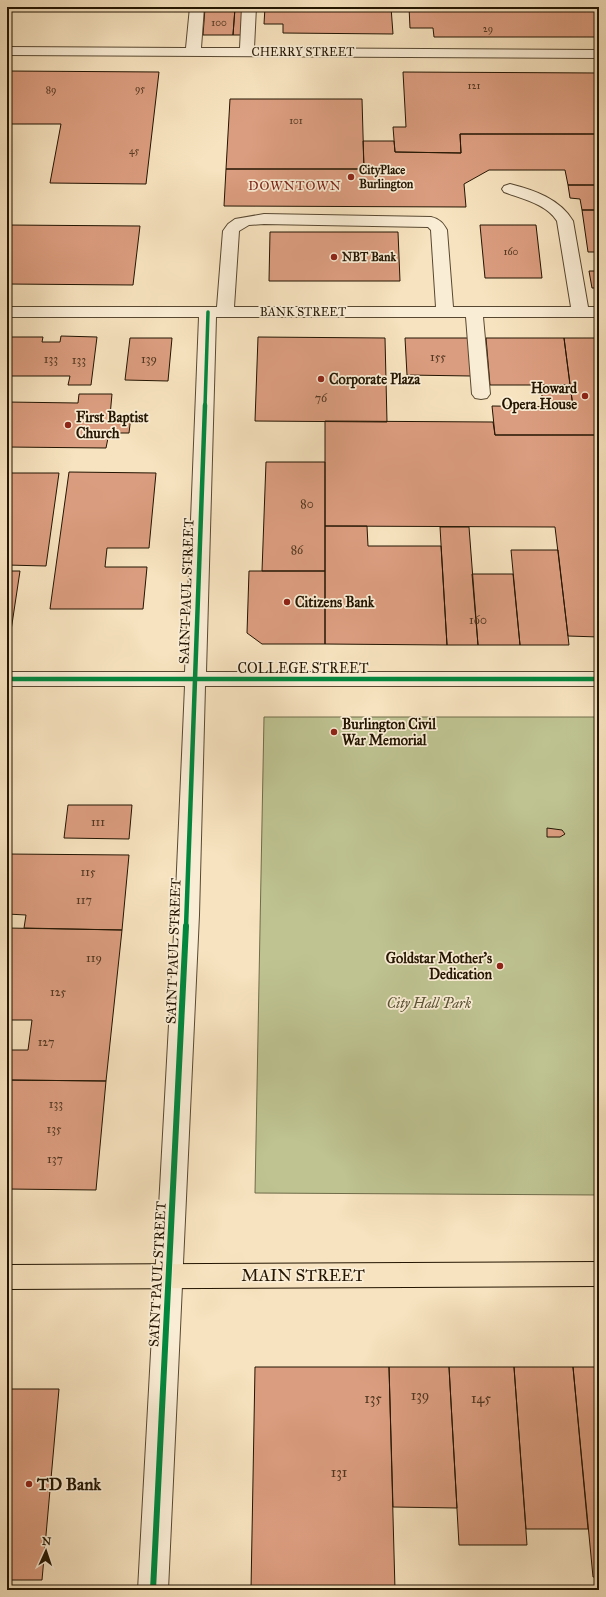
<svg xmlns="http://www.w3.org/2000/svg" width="606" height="1597" font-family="'IM FELL Great Primer',serif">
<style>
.green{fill:#bec391;stroke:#706c4a}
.building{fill:#db9d7f;stroke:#231502}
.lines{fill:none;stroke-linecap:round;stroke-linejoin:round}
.minor-casing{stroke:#584831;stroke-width:2}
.major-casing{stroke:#231502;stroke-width:2}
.minor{fill:#faedd5;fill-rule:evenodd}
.major{fill:#f7e3bf;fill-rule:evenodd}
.cycleway-far2-casing{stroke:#faedd5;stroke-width:5.5}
.cycleway-far1-casing{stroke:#faedd5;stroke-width:7}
.cycleway-casing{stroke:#faedd5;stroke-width:8}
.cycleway-far2{stroke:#00873e;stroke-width:3.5}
.cycleway-far1{stroke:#00873e;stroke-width:4.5}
.cycleway{stroke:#00873e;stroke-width:6}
.poi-dot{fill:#8f2418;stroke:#faedd5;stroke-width:1.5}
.labels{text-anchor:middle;stroke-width:3.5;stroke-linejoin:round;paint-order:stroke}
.far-number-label{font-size:10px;fill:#513721}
.far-street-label{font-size:12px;fill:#231502;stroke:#faedd5}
.far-poi-label{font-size:12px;font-weight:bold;fill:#231502;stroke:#faedd5;text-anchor:start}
.number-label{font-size:12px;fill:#513721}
.far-neighbourhood-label{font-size:13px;letter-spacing:1px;fill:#7a1f14;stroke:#faedd5}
.poi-label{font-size:14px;font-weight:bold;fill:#231502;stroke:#faedd5;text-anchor:start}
.street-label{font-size:14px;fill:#231502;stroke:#faedd5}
.park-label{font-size:14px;font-style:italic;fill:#595234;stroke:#faedd5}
.near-number-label{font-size:14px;fill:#513721}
.near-street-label{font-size:17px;fill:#231502;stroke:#faedd5}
.near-poi-label{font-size:17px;font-weight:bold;fill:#231502;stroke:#faedd5;text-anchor:start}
</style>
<rect width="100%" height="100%" fill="#f7e3bf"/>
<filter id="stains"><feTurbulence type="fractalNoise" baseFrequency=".005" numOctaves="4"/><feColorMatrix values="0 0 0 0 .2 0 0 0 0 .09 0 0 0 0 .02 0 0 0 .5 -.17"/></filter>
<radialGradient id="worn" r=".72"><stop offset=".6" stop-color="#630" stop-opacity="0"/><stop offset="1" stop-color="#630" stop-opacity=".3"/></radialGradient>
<path class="green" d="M264,717H599V1195L255,1193Z"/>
<path class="building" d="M205,7H242L241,35H233L235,8Z
M265,7H391L393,34L283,33V24H264Z
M409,7H599V37H434L433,28H410Z
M205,8H235L233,35H203Z
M7,71L159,72L146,184L50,183L61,124H7Z
M403,72L599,73V134H460L461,153L395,152L393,127H406Z
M230,99H362L364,169H226Z
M460,134H599V185H568L565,170H489L464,184L466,207L224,206L226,169H364L363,141H394L395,152L461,153Z
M568,185H599V210H582L580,199L570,198Z
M582,210H599V252H588Z
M7,225L140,226L133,285L7,284Z
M480,225H536L542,278H485Z
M270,232H398L400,281H269Z
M589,271H599V288H592Z
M61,336L97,337L91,385H68L70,376H7V337H43L42,342H60Z
M258,337L385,338L387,422L255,421Z
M130,338H172L168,381L125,380Z
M405,338H468L471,376L407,375Z
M486,338H564L570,385H490Z
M564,338H599V435H495L492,406L573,407Z
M541,385H570L573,407H543Z
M79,394H112L110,416H131L129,433H109L106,448L7,447V402L78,403Z
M325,421L493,422L495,435H596L599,455V637L568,636L555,527L325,526Z
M266,462H325V571H262Z
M69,472L156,473L149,548H107L105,567H147L143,609H50Z
M7,473H59L46,566L7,565Z
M325,526H367L368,546H441L447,645L325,644Z
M440,527H469L478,645H447Z
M511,550H558L569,645H520Z
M7,571H20L9,644H7Z
M249,571H325V644H262L247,633Z
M472,574H513L520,645H478Z
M68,805H132L129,839L64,838Z
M547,828L562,830L565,834L560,837H547Z
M7,854L129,855L122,930L24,928L26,915L7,914Z
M7,928L122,930L106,1081L7,1080V1050H28L32,1020H7Z
M7,1080L106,1081L96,1190L7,1189Z
M255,1367H389L395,1590H251Z
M389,1367H449L457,1508L393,1507Z
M449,1367H514L527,1545H459Z
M514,1367H573L588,1529H526Z
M573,1367H599V1577H593Z
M7,1389H59L42,1580H7Z"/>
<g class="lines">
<defs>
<path id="minor" d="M190,7H204L201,48H240L242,7H256L254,48L599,50V58L7,55V47L186,48Z
M510,184C534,190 560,199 573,221L588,307H599V317H483L490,394L487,398L481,399L475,398L472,394L466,317H216L206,672H599V686H205L199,915L168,1590H138L175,915L185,686H7V672H185L199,317H7V307H217L223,231L228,224L235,219L264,214L431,217C440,219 443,223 447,230L453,307H571L557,221C547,204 522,199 504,192L502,189L504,186ZM264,224L428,227L431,230L436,307H234L239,231L249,225Z"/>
<path id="major" d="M599,1262V1286L7,1289V1265Z"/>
</defs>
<use href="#minor" class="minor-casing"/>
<use href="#major" class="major-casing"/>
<use href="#minor" class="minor"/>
<use href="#major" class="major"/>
<defs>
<path id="cycleway-far2" d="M205,406L208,312"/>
<path id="cycleway-far1" d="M7,679H599
M186,927L205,405"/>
<path id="cycleway" d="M153,1590L186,926"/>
</defs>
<use href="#cycleway-far2" class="cycleway-far2-casing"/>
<use href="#cycleway-far1" class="cycleway-far1-casing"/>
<use href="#cycleway" class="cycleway-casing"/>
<use href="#cycleway-far2" class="cycleway-far2"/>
<use href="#cycleway-far1" class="cycleway-far1"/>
<use href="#cycleway" class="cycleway"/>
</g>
<g class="poi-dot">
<circle cx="351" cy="177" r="4"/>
<circle cx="334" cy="257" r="4"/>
<circle cx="321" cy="379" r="4"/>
<circle cx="585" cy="396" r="4"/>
<circle cx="68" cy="425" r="4"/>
<circle cx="287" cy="602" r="4"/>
<circle cx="334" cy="732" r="4"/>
<circle cx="500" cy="966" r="4"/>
<circle cx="29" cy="1484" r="4"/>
</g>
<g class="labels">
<g class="far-number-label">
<text x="219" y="26">100</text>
<text x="488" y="32">29</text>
<text x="474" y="89">121</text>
<text x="140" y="92">95</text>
<text x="51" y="93">89</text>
<text x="296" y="124">101</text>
<text x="134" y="154">45</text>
<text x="511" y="255">160</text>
</g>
<g class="far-street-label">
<text x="303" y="56">CHERRY STREET</text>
<text x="303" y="316">BANK STREET</text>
</g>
<g class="far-poi-label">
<text x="359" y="174">CityPlace<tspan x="359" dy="14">Burlington</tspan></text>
<text x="342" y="261">NBT Bank</text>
</g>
<g class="number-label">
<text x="438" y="361">155</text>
<text x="51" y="363">133</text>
<text x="149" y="363">139</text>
<text x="79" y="364">133</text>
<text x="321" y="402">76</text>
<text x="307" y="508">80</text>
<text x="297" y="554">86</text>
<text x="478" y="624">160</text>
<text x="98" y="826">111</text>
<text x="88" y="876">115</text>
<text x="84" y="904">117</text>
<text x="94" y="962">119</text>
<text x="58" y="996">125</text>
<text x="46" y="1046">127</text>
<text x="56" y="1108">133</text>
<text x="54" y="1133">135</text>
<text x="55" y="1163">137</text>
</g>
<g class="far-neighbourhood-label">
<text x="295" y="190">DOWNTOWN</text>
</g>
<g class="poi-label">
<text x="329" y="384">Corporate Plaza</text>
<text x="577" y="393" text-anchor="end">Howard<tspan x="577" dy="16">Opera House</tspan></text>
<text x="76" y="422">First Baptist<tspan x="76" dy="16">Church</tspan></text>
<text x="295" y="607">Citizens Bank</text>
<text x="342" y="729">Burlington Civil<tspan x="342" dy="16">War Memorial</tspan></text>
<text x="492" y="963" text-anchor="end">Goldstar Mother's<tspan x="492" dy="16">Dedication</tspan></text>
</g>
<g class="street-label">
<text transform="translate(186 591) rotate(-88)" y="5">SAINT PAUL STREET</text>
<text x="303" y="673">COLLEGE STREET</text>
<text transform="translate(173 951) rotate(-88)" y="5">SAINT PAUL STREET</text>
<text transform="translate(157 1274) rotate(-87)" y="5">SAINT PAUL STREET</text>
</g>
<g class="park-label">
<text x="429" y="1008">City Hall Park</text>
</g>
<g class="near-number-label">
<text x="420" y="1400">139</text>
<text x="373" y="1403">135</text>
<text x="481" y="1403">145</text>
<text x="339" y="1477">131</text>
</g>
<g class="near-street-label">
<text x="303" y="1281">MAIN STREET</text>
</g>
<g class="near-poi-label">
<text x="37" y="1490">TD Bank</text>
</g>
</g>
<rect width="606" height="1597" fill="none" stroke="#f7e3bf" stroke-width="24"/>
<rect x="8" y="8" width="590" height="1581" fill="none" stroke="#231502" stroke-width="2"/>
<rect x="12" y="12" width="582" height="1573" fill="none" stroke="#231502"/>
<g transform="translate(46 1551) rotate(3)" stroke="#faedd5" stroke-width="3" paint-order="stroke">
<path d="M0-3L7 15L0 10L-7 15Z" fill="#231502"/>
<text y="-6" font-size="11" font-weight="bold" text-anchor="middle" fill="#231502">N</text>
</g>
<rect width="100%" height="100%" filter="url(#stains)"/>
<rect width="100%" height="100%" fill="url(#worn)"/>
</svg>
